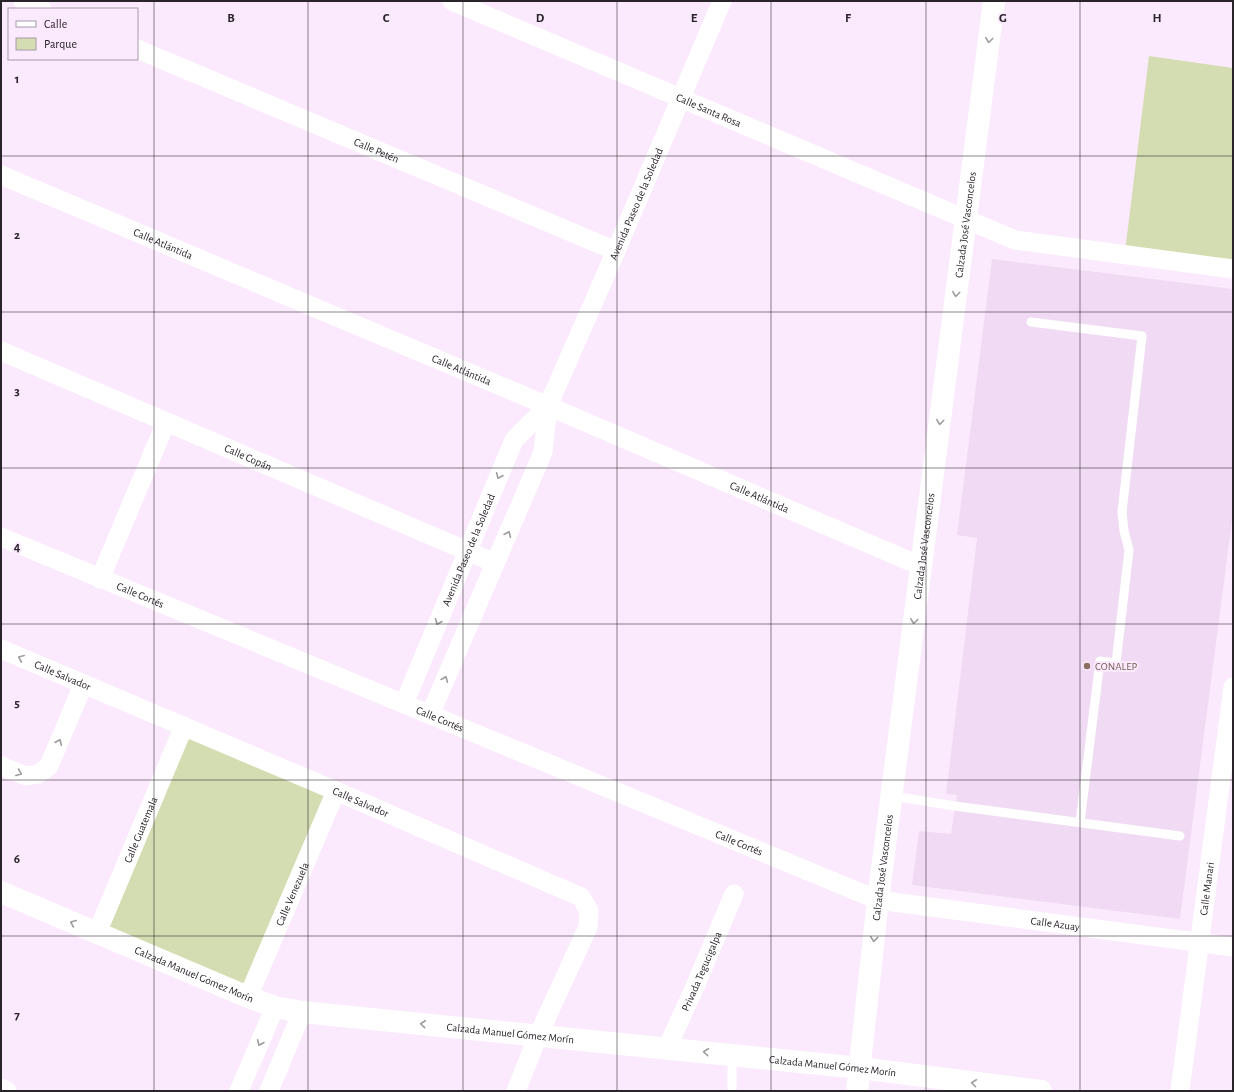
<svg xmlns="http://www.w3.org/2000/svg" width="1234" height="1092" font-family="'Alegreya Sans',sans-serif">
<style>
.built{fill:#f1dbf4}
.green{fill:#d4ddb1}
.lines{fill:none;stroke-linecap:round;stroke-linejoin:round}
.service{stroke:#fff;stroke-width:9}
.minor{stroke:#fff;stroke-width:19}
.tertiary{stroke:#fff;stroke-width:22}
.secondary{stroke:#fff;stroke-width:22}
.oneway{stroke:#9f9c9f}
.grid{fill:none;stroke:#29232a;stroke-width:1;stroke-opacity:0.55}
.education-dot{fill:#8d6e63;stroke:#fbeafd;stroke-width:1.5}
.labels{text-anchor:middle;stroke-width:4;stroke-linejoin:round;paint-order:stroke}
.street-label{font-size:11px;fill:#29232a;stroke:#fbeafd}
.education-label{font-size:11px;fill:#785e54;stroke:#fbeafd;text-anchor:start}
.grid-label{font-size:13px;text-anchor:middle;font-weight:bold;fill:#29232a;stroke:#fbeafd;stroke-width:4;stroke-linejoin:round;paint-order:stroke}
</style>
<rect width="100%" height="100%" fill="#fbeafd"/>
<path class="built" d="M992,259L1233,289V513L1180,919L912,885L919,831L951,834L957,795L946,794L977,538L957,535Z"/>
<path class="green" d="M1149,56L1233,68V264L1125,252Z
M188,734L330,795L247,990L103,930Z"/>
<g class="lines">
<path class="service" d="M1031,322L1142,336L1122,512L1124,531L1129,550L1116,663L1100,661L1080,822
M892,796L955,806L1180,836
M732,1091V1055"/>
<g class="minor">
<path d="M23,1L42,9"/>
<path id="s1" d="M452,1L1015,240L1233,269"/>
<path id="s2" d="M137,49L616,251"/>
<path id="s3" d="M1,175L548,406L921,566"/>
<path id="s4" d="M1,351L495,563"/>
<path id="s5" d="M1,537L878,900L1233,947"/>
<path d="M100,579L166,422"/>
<path id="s6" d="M1,649L336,791L581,897L589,911L588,927L538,1036L516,1091"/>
<path id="s7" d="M404,704L514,440L548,406"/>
<path id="s8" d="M430,715L543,452L548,406L616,251L722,1"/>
<path d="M1,766L26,776L38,774L49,766L83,685"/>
<path id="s9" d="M97,933L184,726"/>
<path id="s10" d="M248,997L336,791"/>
<path id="s11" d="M667,1048L694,989L734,894"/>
<path d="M1,1088L7,1091"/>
<path d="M239,1091L275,1007"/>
<path d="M269,1091L302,1012"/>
<path id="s12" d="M1180,1091L1233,687"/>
</g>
<path class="tertiary" id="s13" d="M1,892L248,997L275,1007L302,1012L860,1068L1041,1091"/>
<path class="secondary" id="s14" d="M857,1091L878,900L994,1"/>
</g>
<defs><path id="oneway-chevron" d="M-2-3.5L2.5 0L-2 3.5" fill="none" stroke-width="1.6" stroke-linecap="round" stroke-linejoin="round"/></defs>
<g class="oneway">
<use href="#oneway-chevron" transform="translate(989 40) rotate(97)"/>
<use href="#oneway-chevron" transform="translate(956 294) rotate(97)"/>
<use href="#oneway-chevron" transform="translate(940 422) rotate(97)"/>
<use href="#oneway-chevron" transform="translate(499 476) rotate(113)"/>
<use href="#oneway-chevron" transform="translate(508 534) rotate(-67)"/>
<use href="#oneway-chevron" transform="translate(914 621) rotate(97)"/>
<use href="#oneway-chevron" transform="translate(438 622) rotate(113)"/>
<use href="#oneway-chevron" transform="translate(21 658) rotate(-157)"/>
<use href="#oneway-chevron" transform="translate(445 679) rotate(-67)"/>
<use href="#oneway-chevron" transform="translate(59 742) rotate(-67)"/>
<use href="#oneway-chevron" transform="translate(19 773) rotate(22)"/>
<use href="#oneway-chevron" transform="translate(73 923) rotate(-157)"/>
<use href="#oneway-chevron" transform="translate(874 939) rotate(96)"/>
<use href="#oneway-chevron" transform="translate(423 1024) rotate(-174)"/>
<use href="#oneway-chevron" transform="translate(260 1043) rotate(113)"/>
<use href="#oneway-chevron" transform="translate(706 1052) rotate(-174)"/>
<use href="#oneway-chevron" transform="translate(974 1083) rotate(-173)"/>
</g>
<path class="grid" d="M154,1V1091M308,1V1091M463,1V1091M617,1V1091M771,1V1091M926,1V1091M1080,1V1091M1,156H1233M1,312H1233M1,468H1233M1,624H1233M1,780H1233M1,936H1233"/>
<circle class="education-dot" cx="1087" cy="666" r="4"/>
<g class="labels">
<g class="street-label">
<text dy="4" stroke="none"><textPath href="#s1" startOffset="279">Calle Santa Rosa</textPath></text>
<text dy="4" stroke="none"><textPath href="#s2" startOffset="260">Calle Petén</textPath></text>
<text dy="4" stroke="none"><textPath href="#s8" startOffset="553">Avenida Paseo de la Soledad</textPath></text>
<text dy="4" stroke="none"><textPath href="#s14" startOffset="873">Calzada José Vasconcelos</textPath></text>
<text dy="4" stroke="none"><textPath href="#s3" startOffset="176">Calle Atlántida</textPath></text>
<text dy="4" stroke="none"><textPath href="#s3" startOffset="500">Calle Atlántida</textPath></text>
<text dy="4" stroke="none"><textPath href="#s4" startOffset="269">Calle Copán</textPath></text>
<text dy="4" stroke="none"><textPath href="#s3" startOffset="824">Calle Atlántida</textPath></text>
<text dy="4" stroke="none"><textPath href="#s14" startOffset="549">Calzada José Vasconcelos</textPath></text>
<text dy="4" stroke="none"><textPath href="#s7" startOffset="167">Avenida Paseo de la Soledad</textPath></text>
<text dy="4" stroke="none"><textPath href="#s5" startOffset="151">Calle Cortés</textPath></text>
<text dy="4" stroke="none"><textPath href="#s6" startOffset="67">Calle Salvador</textPath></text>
<text dy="4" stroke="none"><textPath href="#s5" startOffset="475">Calle Cortés</textPath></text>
<text dy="4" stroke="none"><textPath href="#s6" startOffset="391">Calle Salvador</textPath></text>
<text dy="4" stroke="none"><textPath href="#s9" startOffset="112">Calle Guatemala</textPath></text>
<text dy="4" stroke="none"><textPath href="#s5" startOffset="799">Calle Cortés</textPath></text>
<text dy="4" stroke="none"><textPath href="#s14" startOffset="225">Calzada José Vasconcelos</textPath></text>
<text dy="4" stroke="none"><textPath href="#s12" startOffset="204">Calle Manari</textPath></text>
<text dy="4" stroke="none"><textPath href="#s10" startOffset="112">Calle Venezuela</textPath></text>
<text dy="4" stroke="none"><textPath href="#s5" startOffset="1128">Calle Azuay</textPath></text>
<text dy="4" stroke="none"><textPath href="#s11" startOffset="84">Privada Tegucigalpa</textPath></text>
<text dy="4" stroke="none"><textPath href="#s13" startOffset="210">Calzada Manuel Gómez Morín</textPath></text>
<text dy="4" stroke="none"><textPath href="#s13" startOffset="534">Calzada Manuel Gómez Morín</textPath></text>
<text dy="4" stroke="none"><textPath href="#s13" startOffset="858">Calzada Manuel Gómez Morín</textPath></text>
</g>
<g class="education-label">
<text x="1095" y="670">CONALEP</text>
</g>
</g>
<g class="grid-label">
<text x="231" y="22">B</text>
<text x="386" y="22">C</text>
<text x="540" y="22">D</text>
<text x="694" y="22">E</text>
<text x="848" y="22">F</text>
<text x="1003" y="22">G</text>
<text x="1157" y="22">H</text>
<text x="17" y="83">1</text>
<text x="17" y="239">2</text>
<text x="17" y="395">3</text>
<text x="17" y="551">4</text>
<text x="17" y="707">5</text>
<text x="17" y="863">6</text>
<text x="17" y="1019">7</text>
</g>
<rect width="1234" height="1092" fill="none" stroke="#29232a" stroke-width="4"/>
<rect x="8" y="8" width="130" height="52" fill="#fbeafd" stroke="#a79aa9"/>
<rect x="16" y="21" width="20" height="6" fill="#ffffff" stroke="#a79aa9"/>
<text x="44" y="28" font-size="12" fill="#29232a">Calle</text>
<rect x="16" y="38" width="20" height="12" fill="#d4ddb1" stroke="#a79aa9"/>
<text x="44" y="48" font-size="12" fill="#29232a">Parque</text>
</svg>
